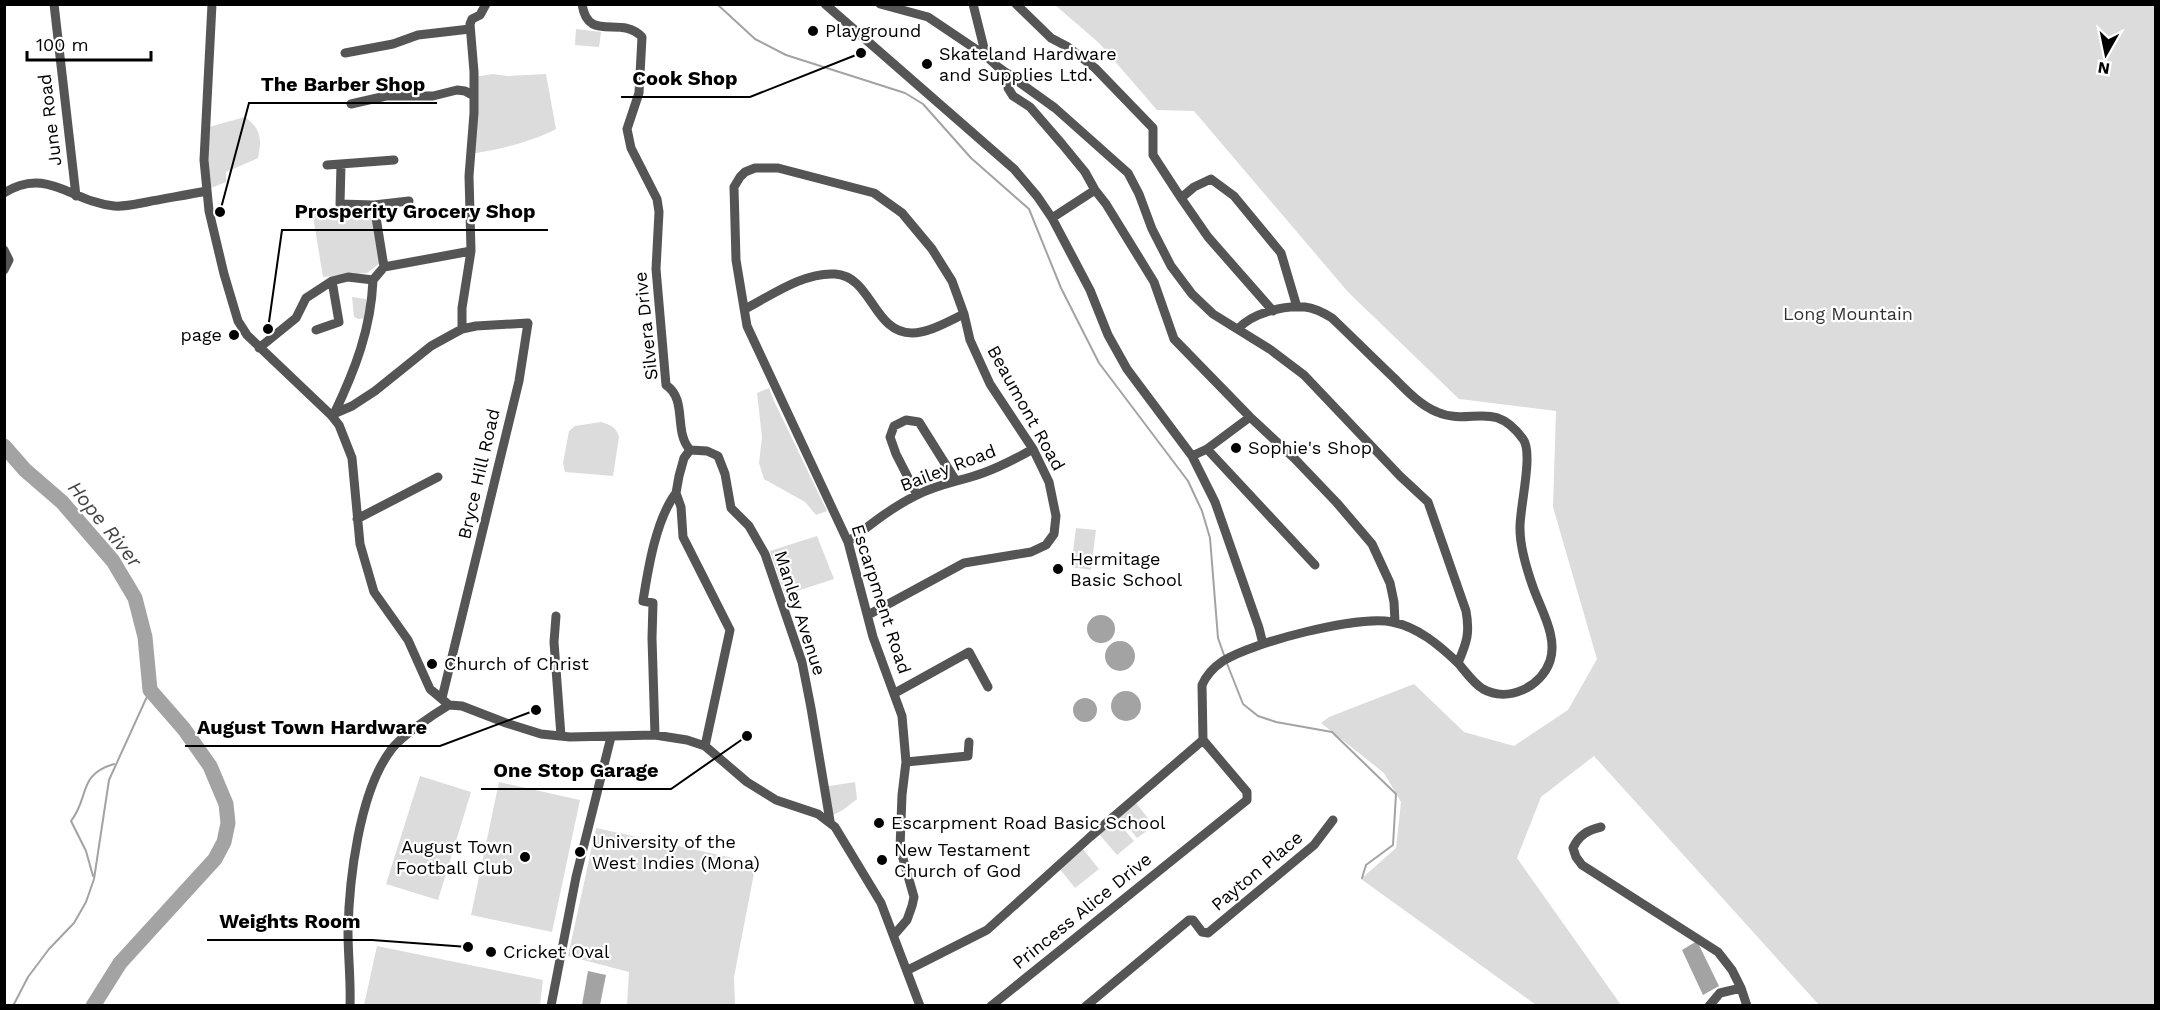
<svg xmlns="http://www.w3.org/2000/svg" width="2160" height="1010" font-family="'Work Sans',sans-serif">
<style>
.green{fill:#dcdcdc}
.water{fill:#a3a3a3}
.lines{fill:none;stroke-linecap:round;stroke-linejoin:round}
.stream{stroke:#a3a3a3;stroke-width:2}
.river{stroke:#a3a3a3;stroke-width:15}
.minor{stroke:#555;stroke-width:9}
.poi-dot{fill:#000;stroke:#fff;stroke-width:2}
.labels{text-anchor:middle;stroke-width:4.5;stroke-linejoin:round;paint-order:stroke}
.poi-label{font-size:18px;fill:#000;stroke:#fff;text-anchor:start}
.street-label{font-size:18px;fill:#000;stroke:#fff}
.park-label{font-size:18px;fill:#333;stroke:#fff}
.water-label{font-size:20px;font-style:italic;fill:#444;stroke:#fff}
.leader{fill:none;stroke:#000;stroke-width:2}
.callout-dot{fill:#000;stroke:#fff;stroke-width:2}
.callout-label{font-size:20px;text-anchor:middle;font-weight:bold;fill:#000;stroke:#fff;stroke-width:4.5;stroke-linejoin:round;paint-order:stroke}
</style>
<rect width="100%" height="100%" fill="#fff"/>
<path class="green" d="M1055,5H2155V1005H1819L1594,756L1541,797L1517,858L1621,1005H1536L1361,879L1396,848L1401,802L1384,773L1321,723L1329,717L1414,684L1464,732L1514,746L1568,710L1597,659L1553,507L1556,411L1459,399L1348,292L1194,111L1157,110L1099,43Z
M576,29L601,32L599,47L575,45Z
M493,74L507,76L546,74L556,129C536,140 496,151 474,153V77Z
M245,117C261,129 262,139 258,158L226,172V182L211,188L208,181L209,127Z
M371,207L380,263L367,273L323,277L312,210Z
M352,297L366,299L367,314L366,318L358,319L354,317Z
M769,388L774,401L827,511L816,515L805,502L764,479L759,463L762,437L757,393Z
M601,422C611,425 616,427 619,437L613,476L565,472L563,463L569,431L575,426Z
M1076,528L1096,530L1091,570L1071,567Z
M817,536L834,579L785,595L770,551Z
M420,776L471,792L438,900L386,884Z
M499,782L580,800L552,932L471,915Z
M855,782L857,799L843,810L831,816L823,787Z
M1136,803L1154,826L1137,838L1119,816Z
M1116,820L1134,841L1117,855L1099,834Z
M596,828L756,863L734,977L735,1005H627L629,972L568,956Z
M1083,849L1099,869L1075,888L1059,868Z
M377,946L543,980L540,1005H364Z"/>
<path class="water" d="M1087 629a14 14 0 1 1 28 0a14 14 0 1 1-28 0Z
M1105 656a15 15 0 1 1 30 0a15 15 0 1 1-30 0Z
M1111 706a15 15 0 1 1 30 0a15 15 0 1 1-30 0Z
M1073 710a12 12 0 1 1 24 0a12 12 0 1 1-24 0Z
M1697,941L1719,986L1703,995L1682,950Z
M588,971L606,975L600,1005H582Z"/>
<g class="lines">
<path class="stream" d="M717,4L755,39L786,55L905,93L923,104L971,158L1029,209L1061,288L1099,363L1188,481L1202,511L1210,538L1218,638L1224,655
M1226,661L1243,704L1258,716L1276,722L1332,732L1396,794L1393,845L1366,865L1362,878
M93,876L86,851L71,821C90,797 77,775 114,764
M13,1006L28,977L49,949L74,923L86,902L94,879L109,780L150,690"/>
<path class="river" d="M4,446L25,470L62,502L113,561L135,598L145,637L150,690L184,729L210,766L226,804L228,823L224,842L215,859L120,963L93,1006"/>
<path class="minor" d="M54,4L76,196
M212,4L204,160L209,211L224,274L238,321L247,335L331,415L339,425L352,458L360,544L374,592L408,640L430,689L449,705
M582,4C588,44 621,14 642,37L639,93L627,129L631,148L657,199L659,212L656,269L666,385C688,400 673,431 690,450L684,458L679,476L676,493L681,507L683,537L730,630L705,746
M825,4L1014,169L1037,196L1052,218L1090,290L1108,335L1127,369L1192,456L1215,502L1259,628L1263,644
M880,4L928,17L986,56L998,67L1055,108L1128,173L1139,194L1152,229L1171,266L1192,294L1213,314L1271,350L1304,375L1400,476L1428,502L1466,611C1470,633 1467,642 1458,663C1439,645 1418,627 1392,622C1358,615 1253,642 1223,661C1214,667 1206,676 1202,685L1203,740
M973,4L986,56
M1016,4L1051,38L1068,47L1095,68L1153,128V155L1181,198L1208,237L1273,311
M345,53L393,44L418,35L470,29
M1009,74L1008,88L1013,96L1030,107L1062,144L1085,172L1095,190L1106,204L1154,282L1174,339L1250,417L1294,458L1337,503L1372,544L1390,583L1394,602L1395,622
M351,104L386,96H433L457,90L465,91L474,96
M341,164L340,204L374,205L409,201
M327,165L394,160
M4,193C47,166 72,202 114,206C125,207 136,204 147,202C167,198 187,195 206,191
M1181,198L1194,187L1211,179L1234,196L1281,253L1297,307
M374,205L384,267
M1052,218L1095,190
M4,250L9,260L4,270
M373,280L384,267L471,251
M745,309C772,295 804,272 835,274C872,276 873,333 912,333C929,333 949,321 964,314
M462,329V308L471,251L469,176L474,113V72L470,24L472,19L480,15L486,4
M1238,329C1252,313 1284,305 1305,307C1315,308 1324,313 1332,318C1353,338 1373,358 1394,378C1407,391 1420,405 1437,412C1471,427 1493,398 1523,439C1534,453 1519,510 1520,529C1520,548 1527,570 1533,587C1541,610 1558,637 1550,661C1541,687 1508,703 1483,689C1473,683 1466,672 1458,663
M316,330L339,322L332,281
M259,348L296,318L306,298L332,281L348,277L373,280
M334,414C355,370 371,329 373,280
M331,415L352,406L375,391L431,346L451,335L462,329L476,326L528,323L519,381L442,698
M1207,449L1315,565
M690,450L707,451L718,456L725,474L731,508L749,526L765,554L802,662L811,708L830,821
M1192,456L1207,449L1250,417
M917,495L896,454L890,437L894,426L906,420L919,422L956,481
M357,519L438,477
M848,542C870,525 892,507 917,495C938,484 961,481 983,473C1000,467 1017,458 1033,449
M868,615L964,563L1031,552L1046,545L1054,534L1056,516L1049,482L1033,449L990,384L970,340L964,314L952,281L932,249L902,213L874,193L778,168H755L745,172L740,177L734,187L736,260L747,326L848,542L873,637L902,716L906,762L902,795L900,848L914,897L912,906L907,920L894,935
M556,616L554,642L561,736
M895,693L969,652L988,687
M449,705L462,706L506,723L541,734L570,737L655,735L687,740L705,746L747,782L776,800L818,814L835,827L881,903L920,1006
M655,735L652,638L653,603L643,601C648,569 656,519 676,493
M906,762L968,756L969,742
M1601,827C1588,830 1579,835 1573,848L1576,857L1582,865L1718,952L1732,970L1741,988
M908,970L987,930L1090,837L1203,740
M350,1006C351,981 348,956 348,932C349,880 359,792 391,750C401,736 434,714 449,705
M551,1006L576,877L611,737
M991,1006L1247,800V792L1203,740
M1086,1006L1189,920H1193L1202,932L1208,933L1314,845L1333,820
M1709,1006L1720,993L1741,988L1747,1006"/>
</g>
<g class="poi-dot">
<circle cx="813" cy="31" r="6"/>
<circle cx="927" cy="64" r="6"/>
<circle cx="234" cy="335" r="6"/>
<circle cx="1236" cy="448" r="6"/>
<circle cx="1058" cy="569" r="6"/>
<circle cx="432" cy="664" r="6"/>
<circle cx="879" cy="823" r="6"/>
<circle cx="580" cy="852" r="6"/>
<circle cx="525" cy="857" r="6"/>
<circle cx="882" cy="860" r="6"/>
<circle cx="491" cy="952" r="6"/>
</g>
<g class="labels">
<g class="poi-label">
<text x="825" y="37">Playground</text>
<text x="939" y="60">Skateland Hardware<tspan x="939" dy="21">and Supplies Ltd.</tspan></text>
<text x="222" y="341" text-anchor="end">page</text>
<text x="1248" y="454">Sophie's Shop</text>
<text x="1070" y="565">Hermitage<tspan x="1070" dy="21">Basic School</tspan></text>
<text x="444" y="670">Church of Christ</text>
<text x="891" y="829">Escarpment Road Basic School</text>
<text x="592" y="848">University of the<tspan x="592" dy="21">West Indies (Mona)</tspan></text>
<text x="513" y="853" text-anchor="end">August Town<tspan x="513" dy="21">Football Club</tspan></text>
<text x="894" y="856">New Testament<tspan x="894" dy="21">Church of God</tspan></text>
<text x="503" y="958">Cricket Oval</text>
</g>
<g class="street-label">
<text transform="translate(50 120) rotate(-97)" y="6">June Road</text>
<text transform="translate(646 326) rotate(-96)" y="6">Silvera Drive</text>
<text transform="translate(1026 408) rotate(61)" y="6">Beaumont Road</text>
<text transform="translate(948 468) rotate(-21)" y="6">Bailey Road</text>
<text transform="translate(479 474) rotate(-77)" y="6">Bryce Hill Road</text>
<text transform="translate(881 599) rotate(72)" y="6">Escarpment Road</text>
<text transform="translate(800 613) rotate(72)" y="6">Manley Avenue</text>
<text transform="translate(1257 871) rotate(-40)" y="6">Payton Place</text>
<text transform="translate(1082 911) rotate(-39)" y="6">Princess Alice Drive</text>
</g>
<g class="park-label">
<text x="1848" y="320">Long Mountain</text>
</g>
<g class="water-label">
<text transform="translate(105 524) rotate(51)" y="7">Hope River</text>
</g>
</g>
<path class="leader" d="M861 53L750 97H621M220 212L249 103H437M268 329L282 230H548M536 710L440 746H185M747 736L671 789H481M468 947L372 940H207"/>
<g class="callout-dot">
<circle cx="861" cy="53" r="6"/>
<circle cx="220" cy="212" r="6"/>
<circle cx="268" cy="329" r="6"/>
<circle cx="536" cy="710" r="6"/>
<circle cx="747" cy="736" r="6"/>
<circle cx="468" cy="947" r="6"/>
</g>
<g class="callout-label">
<text x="685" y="85">Cook Shop</text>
<text x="343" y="91">The Barber Shop</text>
<text x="415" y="218">Prosperity Grocery Shop</text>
<text x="312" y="734">August Town Hardware</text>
<text x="576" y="777">One Stop Garage</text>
<text x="290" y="928">Weights Room</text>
</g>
<rect width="2160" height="1010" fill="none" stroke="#000000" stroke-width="12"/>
<g transform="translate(2106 54) rotate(189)" stroke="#ffffff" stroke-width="4.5" paint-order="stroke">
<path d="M0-4.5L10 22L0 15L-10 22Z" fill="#000000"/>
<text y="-9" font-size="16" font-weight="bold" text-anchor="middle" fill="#000000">N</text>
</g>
<path d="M27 51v9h124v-9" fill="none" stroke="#000000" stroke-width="3"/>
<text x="36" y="51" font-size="18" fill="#000000" stroke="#ffffff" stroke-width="4.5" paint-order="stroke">100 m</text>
</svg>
